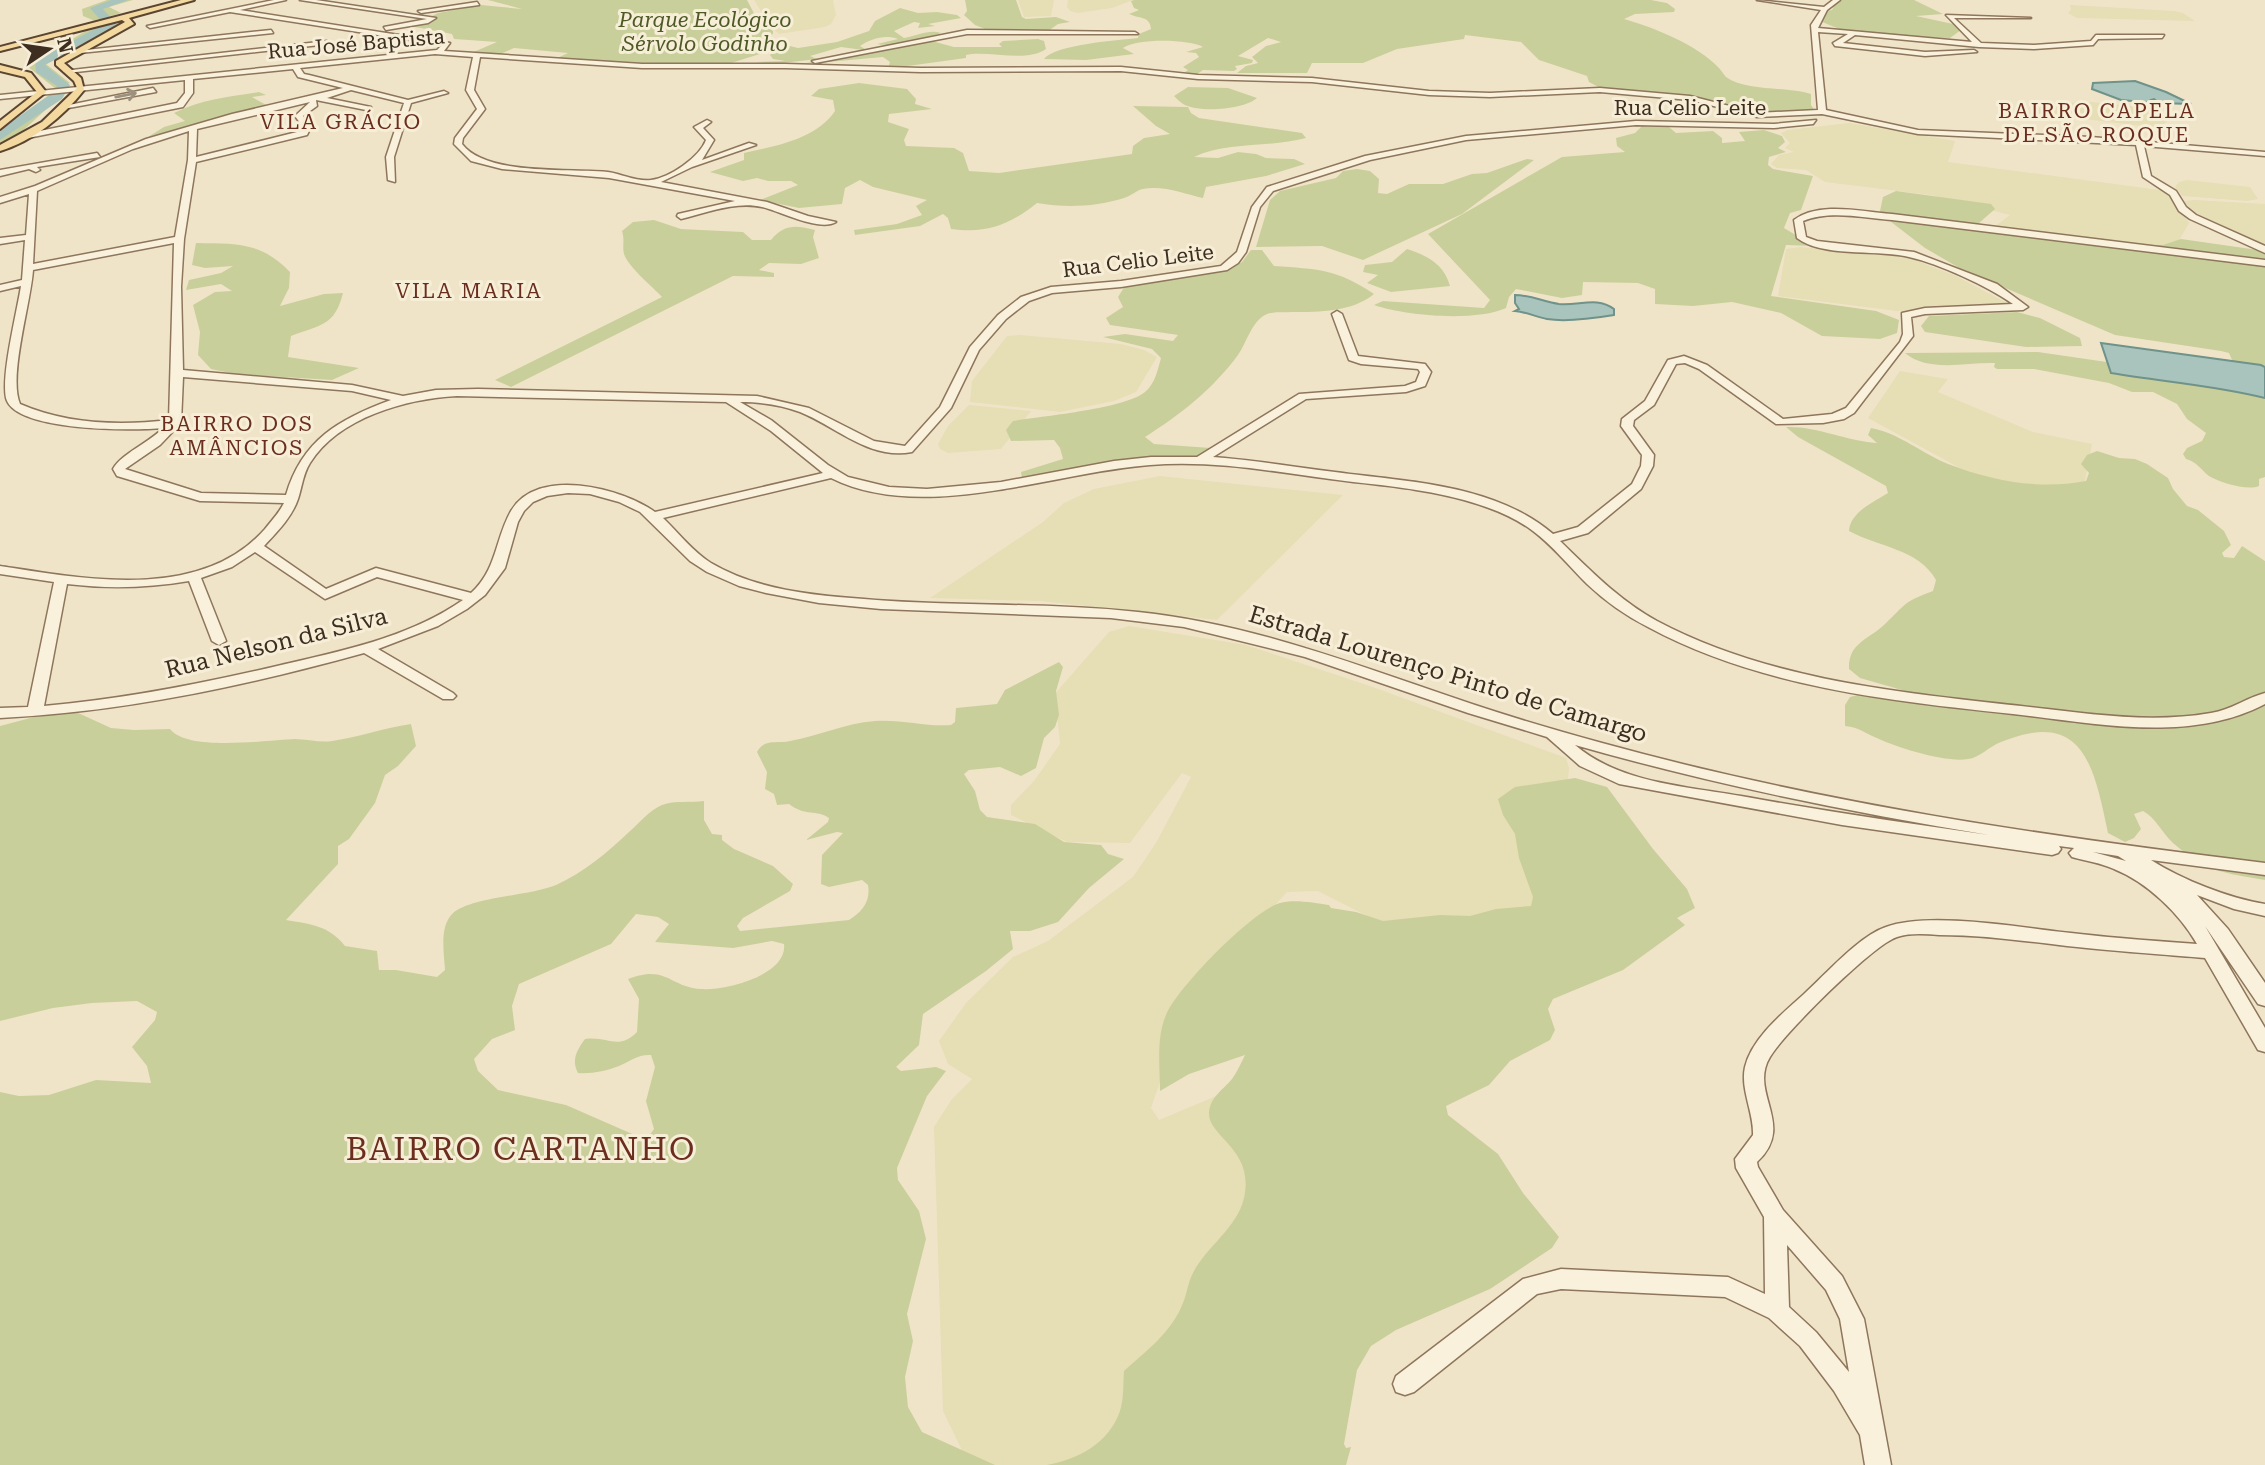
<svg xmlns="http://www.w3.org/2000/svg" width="2265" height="1465" font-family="'Roboto Serif',serif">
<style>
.farmland{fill:#e6deb5}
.green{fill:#c9cf9b;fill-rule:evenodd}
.water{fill:#a9c4bc;stroke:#6f938a;stroke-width:2}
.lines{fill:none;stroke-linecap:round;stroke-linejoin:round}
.river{fill:#a9c4bc;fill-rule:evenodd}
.minor-casing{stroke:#8d765c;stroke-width:3}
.major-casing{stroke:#5b4430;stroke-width:4}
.minor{fill:#faf1dc;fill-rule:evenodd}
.major{fill:#f3d9a0;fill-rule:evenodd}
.oneway{stroke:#9c907e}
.labels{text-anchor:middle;stroke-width:6;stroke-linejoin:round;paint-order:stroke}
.far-park-label{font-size:21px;font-style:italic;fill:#4d5a26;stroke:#f7eed8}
.far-street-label{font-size:21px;fill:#3d2e20;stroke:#f7eed8}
.far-neighbourhood-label{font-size:21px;letter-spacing:2px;fill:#6b2e1e;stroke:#f7eed8}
.street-label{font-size:24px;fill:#3d2e20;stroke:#f7eed8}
.near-neighbourhood-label{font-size:32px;letter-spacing:2px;fill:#6b2e1e;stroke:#f7eed8}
</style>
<rect width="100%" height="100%" fill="#f0e4c8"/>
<path class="farmland" d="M754,0H833L836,15L831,24L825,27L779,34L771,27Z
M1018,0H1054L1051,16L1024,17Z
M1068,0H1133L1112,8L1078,13L1070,11L1067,7Z
M2070,5L2174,11L2183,13L2195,21L2077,18L2068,13L2071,10Z
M2091,102L2152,108L2166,113L2170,118L2162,126L2150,127L2036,113L2041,106L2053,103Z
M1849,123L1955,141L1948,162L2167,191L2189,223L2176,246L2168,249L2000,228L1997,225L2010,215L1931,195L1825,182L1806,170L1777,168L1771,164L1779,155L1794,152L1785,148L1790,143L1781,133L1788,130Z
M2187,180L2250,187L2258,199L2247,201L2182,196L2175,187L2179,182Z
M2194,200L2265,204V247L2203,218L2182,201Z
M1800,247L1907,257L1956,276L2007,303L1976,308L1897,311L1778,296L1786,249Z
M1020,335L1121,344L1144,350L1157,357L1136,392L1114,401L1060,412L970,402L972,381L1007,336Z
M1900,371L1948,379L1938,392L2033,432L2092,444L2082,496L1991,485L1868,418Z
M969,405L1031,411L1001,449L948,453L940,449L938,444L948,426Z
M1160,476L1343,495L1217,620L1040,601L930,598L1043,522L1064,503L1094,489Z
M1129,626L1246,645L1370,686L1566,758L1569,768L1566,800L1547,905L1424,935L1371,918L1318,891L1287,892L1236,948L1165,1067L1151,1108L1159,1120L1250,1082L1268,1223L1145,1465H969L943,1411L934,1127L952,1099L972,1079L948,1064L939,1041L966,1003L1013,957L1048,941L1133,877L1156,843L1191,777L1182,773L1130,843L1067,842L1011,815V805L1034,781L1060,744L1058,723L1052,697L1109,632Z"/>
<path class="green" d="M107,0H133L109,7L121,13L95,21L83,16L82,9Z
M488,0H747L757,19L773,31V34L765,38L774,43L754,46L763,53L728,64L759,65L664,66L553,60L568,53L514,48L496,56L469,54L497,42L454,39L452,34L410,26L435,19L432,16L438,13L481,5L522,9Z
M965,0H1016L1022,17L1026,19L1056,17L1070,22L1058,24L1047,32L990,31L975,25L964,15L967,11Z
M1134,0H1651L1667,3L1675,9L1674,12L1635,14L1624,19C1655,28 1696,44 1719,68C1721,70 1724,75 1726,77C1747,92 1787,86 1811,94V105L1815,111L1754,113L1700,98L1604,90L1589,82L1587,76L1539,60L1521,42L1465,35L1464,39L1397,49L1363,63H1312L1307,73H1237L1246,66L1258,63L1252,57L1266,46L1281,42L1268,38L1238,56L1253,60L1252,63L1235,66L1237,69L1234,71L1203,70L1196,75L1185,72L1188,70L1183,67L1199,57L1196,53L1186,52L1203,47C1189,39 1137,38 1123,48L1134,54L1086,60L1044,59C1054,45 1118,40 1138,38L1139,34L1151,29C1150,16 1140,19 1129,14L1139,10L1134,8L1131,1Z
M1842,0H1914L1943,14L1916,16L1953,24L1961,30L1950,38L1919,37L1844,31L1815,19L1820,12L1832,10L1836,2Z
M900,8L918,13L937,12L957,15L961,18L928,24L935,26L918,28L920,23L914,22L894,31L904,38C917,36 929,29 941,33C924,41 896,48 877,44L898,39C885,34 870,39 860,46L865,49L863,50L841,47L810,56L817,59L774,64L755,62L785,61L773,59L770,55L773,52L765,49L786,45L798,48L837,42L869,31L875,21Z
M118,20L122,22L76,50L46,64L70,83L56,89L27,66L94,26Z
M1038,39L1044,41L1046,49C1027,63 987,50 966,55V58L893,68H888L890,62L883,57L794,65L920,44L928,40L954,47H1002L999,44L1003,41Z
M859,83L907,89L916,99L915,104L932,109L889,114L888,122L909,129L904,140L906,146L954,148L963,153L969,171L999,173L1132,154L1133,146L1144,138L1170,134L1156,126L1133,106L1188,107L1191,113L1199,118L1302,133L1306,138C1269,148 1227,141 1194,157L1218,158L1238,152L1256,154L1266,158L1294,159L1305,164L1266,176L1206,187L1203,198C1185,194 1163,185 1143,189C1137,190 1131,196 1124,198C1095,207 1066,208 1037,203C1009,225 987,234 951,229L948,218L943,214L920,226L855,235L854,230L897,224L922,215L916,206L927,200L873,187L860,180L845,188L842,204L799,208L760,200L798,185L791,181H768L757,178L743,181L710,172L744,160V153C776,146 816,139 835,111L833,100L811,96L819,89Z
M1188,87L1228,88L1257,98C1244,110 1198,113 1183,104C1180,102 1177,99 1174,96Z
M259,92L266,95L252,97L268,106L148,137L164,127L185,121L174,113C202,99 228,97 259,92Z
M64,93L16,137L0,144V133L53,94Z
M1642,126L1669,127L1676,133L1713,131L1722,138V143L1745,141L1739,132L1764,130L1782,136L1785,142L1778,148L1786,152L1769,157L1768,165L1773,169L1813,176L1801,210L1790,213L1784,228L1814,246L1786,245L1771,296L1876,311L1899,320L1897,333L1880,339L1822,336L1781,313L1732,302L1693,306L1655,304V289L1638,283L1583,282L1582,295L1562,298L1516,289L1509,297L1506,308C1475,322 1406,316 1374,305L1383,301L1484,308L1490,300L1428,234L1562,157L1625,152L1617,146L1616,138L1635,133Z
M1527,159L1534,160L1462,214L1363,260L1322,246L1256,247L1270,200L1280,191L1336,178L1343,171L1357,169L1370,171L1379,179L1378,193L1387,194L1409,184H1443L1472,174L1487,173Z
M1896,191L1991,204L1995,209L1979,223L1983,226L2148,245H2163L2181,239L2265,251V477L2259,479V486C2248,491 2220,483 2209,476C2200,469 2197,462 2186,459L2183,454L2187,448L2202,441L2206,433L2187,419L2177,404L2153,392H2132L2109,383L2034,369H1997L1994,367L1995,363C1967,362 1928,373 1905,353L2038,352L2155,369L2232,360L2229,353L2221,351L2115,335L1961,269L1925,248L1882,215L1880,211L1883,197Z
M654,220L681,229L743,232L752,240H771C784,224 796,225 815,230L813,237L819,258L801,264L769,263L759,270L774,273V277L733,276L511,387L495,380L662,297C652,286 629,268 624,254C622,246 625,240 622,231L633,222Z
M196,243C236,244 260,241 290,272L289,288L280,306L324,294L343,293C335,326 320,325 291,336L288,357L359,368L332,380L235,374L211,369L198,355L200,332L193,305L215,292L232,291L221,284L186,290L189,280L221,273L233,266L205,268L192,265Z
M1407,249C1428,256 1444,264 1450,286L1391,292L1367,283L1378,275L1363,272L1365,265L1392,262Z
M1251,250H1262L1274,266C1318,269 1337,269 1374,294C1352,312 1320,312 1292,312C1283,313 1273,311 1265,315C1251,323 1247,342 1238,355C1212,390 1181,414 1145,437L1154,444L1211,448L1199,457L1112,464L1022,478L1021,472L1063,459L1060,448L1054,440L1011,441L1006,430L1013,421C1042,416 1124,409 1145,392C1155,384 1158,369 1161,358L1152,349L1103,337L1125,334L1173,341L1178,335L1110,325L1106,318L1123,307L1118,297L1125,286L1231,269L1242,262Z
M2017,312L2040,318L2080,338L2082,346L2026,347L1925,332L1921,326L1929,316Z
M1786,427C1817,426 1846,441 1877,443L1868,435L1871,428C1901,434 1921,453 1948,464C1992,481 2039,490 2086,481L2089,473L2081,464L2087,455L2097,451L2119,458L2135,459L2147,464L2168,478L2173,489L2187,506L2198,510L2224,531L2231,545L2222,553L2224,557L2234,558L2242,546L2265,561V880C2224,873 2206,872 2173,843C2162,833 2156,818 2143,811L2134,814L2141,829L2134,838L2125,842L2108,833C2094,767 2084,708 2001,742C1990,746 1979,758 1968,759C1947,763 1898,748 1879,739C1866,734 1859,727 1845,726V705L1850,697L1865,693L1916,694L1860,678L1849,669C1848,643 1868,640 1884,625C1906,604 1903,602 1933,591L1936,580C1919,549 1878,547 1849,531C1850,512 1874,502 1888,493L1886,486L1798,437Z
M1059,662L1063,667L1056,691L1059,715L1055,727L1044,738L1036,768L1021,776L1000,767L969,770L964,774L975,791L980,810L987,817L1035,824L1064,842L1101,845L1108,854L1124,859L1089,888L1058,922L1030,931H1010L1013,949L986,971L923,1014L919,1045L896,1067L901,1071L936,1067L946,1071L927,1096L897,1168L898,1180L919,1211L926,1239L907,1314L913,1341L905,1377L908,1407L922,1432L995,1465H0V1092L19,1096L49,1095L96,1080L151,1083L147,1066L132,1047L155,1020L157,1012L137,1001L92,1003L53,1008L0,1021V726L53,712H76L111,728L134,730L170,729C188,752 266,740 295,739C307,739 321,743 332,741C359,737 384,728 411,724L416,746L398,766L385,775L375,803L349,839L338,846V864L286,920C309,924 329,925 345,946L377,951L379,970H396L437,977L445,970C444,953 439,926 453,913C472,897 529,896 556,885C583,873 608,852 629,832C639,823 650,810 662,805C675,800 691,803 704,801V820L712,834L722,835V840L734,849L773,866L793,884L790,891L743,918L737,926L740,931L849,920C862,912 871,901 868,885L862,880L829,887L821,884L822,855L843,833L837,832L806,840L828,822L829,818C816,809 806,817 789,804L777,805L774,794L765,789L767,772L757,752C764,738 777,744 790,741C819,736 845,723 875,721C901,719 927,727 951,725L955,722L956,708L997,704L1005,690ZM636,914L658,917L669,924L655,942L733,948L772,941L784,944C788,975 725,991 701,989C669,987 667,964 628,979L639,999L637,1032C618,1051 609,1036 585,1039C577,1050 571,1060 578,1073C592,1074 606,1071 619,1066C630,1061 639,1054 651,1055L655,1067L646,1101L654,1129L646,1140L566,1105L498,1090L478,1071L474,1059L492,1039L515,1030L512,1006L519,984L611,944Z
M1575,778L1607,787L1653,849L1687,889L1695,908L1677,918L1685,925L1623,970L1553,999L1548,1009L1555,1030L1550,1040L1510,1061L1489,1085L1446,1106L1448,1115L1498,1154L1523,1193L1559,1237L1552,1248L1490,1289L1396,1330L1371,1346L1357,1370L1344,1444L1346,1448L1351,1447L1346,1465H1047C1079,1459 1109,1443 1120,1411C1124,1399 1123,1383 1124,1371C1146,1351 1172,1332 1183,1303C1187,1294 1188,1282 1193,1273C1206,1247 1237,1228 1244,1198C1255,1149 1208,1137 1209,1113C1210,1097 1223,1090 1232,1079C1237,1072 1241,1063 1245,1055L1189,1074L1160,1091C1160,1067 1156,1038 1166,1015C1177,988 1252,911 1280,903C1294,899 1315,903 1329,905L1331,908L1356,912L1383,921L1440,915L1470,916L1496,909L1531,906L1533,897L1519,858L1515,834L1503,815L1498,799L1515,787Z"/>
<path class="water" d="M2135,81L2166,92L2191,104L2159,103L2154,99L2151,100L2154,103L2121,100L2092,89L2093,83Z
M1515,295C1531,295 1544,302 1559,304C1579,306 1597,296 1614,309V315C1596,318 1565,322 1547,319C1536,317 1527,312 1515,311L1519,309L1515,303Z
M2101,343L2261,365L2265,367V398C2213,385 2164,382 2111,373Z"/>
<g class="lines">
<path class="river" d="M111,0H128L103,9L116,24L113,28L45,65L70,85L62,99L0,140V130L52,93L57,86L36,72L35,61L104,24L90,8Z"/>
<defs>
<path id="minor" d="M274,0H286L240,10L450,43L444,51L642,64H785L921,68L1121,67L1198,75L1312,78L1429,91L1490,93L1600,88L1690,96L1757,113L1818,110L1811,25L1821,10L1757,0L1824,7L1833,0H1840L1827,10L1818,28L1972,42L1946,15L2031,18H1954L1981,43L2034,45L2091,41L2096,35H2164L2162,38L2098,39L2093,45L2034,49L1979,47L1855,35L1843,43L1925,52L1974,50L1977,52L1925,56L1835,46L1833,43L1848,34L1818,32L1826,110L1918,130L2091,137L2265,152V156L2144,146L2151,176L2176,191L2186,207L2196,215L2265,246V253L2190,219L2179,211L2170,195L2143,177L2136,145L1918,134L1822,114L1757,117L1690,100L1600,92L1490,97L1429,95L1312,82L1198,79L1121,71L921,72L785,68H642L480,57L474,90L485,109L463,138L462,144C486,176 570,168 608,172C621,174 638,182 651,180C669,178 699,158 706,140L694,127L707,120L711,122L703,128L714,140L702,160L749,143L756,145L692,167L661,182L767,202L808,216L836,222C819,232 780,211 762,207C736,201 706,213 681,219L677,216L678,214L735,201L609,178L502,169L471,161L454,144L455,138L477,109L466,90L473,57L435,54L300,68L304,74L309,75L408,100L444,91L448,93L411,103L394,157L395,182L388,180L386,157L404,103L351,90L327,98L371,107V111L316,100L317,106L303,116L311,127L307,135L196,162L184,239L181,287L183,370L352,385L403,396L436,390L478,389L757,396L809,408L874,441L905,446L940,407L970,347L998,315L1021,297L1051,287L1121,281L1221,266L1237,252L1252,207L1267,187L1365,156L1466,136L1636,121L1774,124L1816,120L1813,124L1774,128L1636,125L1466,140L1370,160L1273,191L1260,207L1246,252L1238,263L1227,270L1121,287L1052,293L1029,301L1006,319L979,350L951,408L912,452C869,460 837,427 800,412C781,405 760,402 740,402L771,420L828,465L848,477L889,487L927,489L1001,482L1114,461L1151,457H1197L1299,394L1405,386L1416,382L1420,372L1418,369L1361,364L1349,360L1332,314L1337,311L1342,314L1358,356L1425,364L1431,372L1425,386L1406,392L1306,399L1213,457C1254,460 1294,467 1335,472C1408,482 1495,484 1553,534L1578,527L1632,484L1641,466L1642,455L1621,426L1622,419L1645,401L1668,360L1684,356L1707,365L1783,419L1832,414L1846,408L1900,342L1903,334L1902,313L1925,308L2013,304C1987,286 1940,264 1909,257C1878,249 1823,258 1797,238L1794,220C1819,201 1863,212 1892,214L2265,260V266L1892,220C1864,218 1830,210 1803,221L1806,237L1817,241L1914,252L1997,284L2028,307L2023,310L1925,314L1911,317L1913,336L1854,413L1844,419L1823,423L1776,424L1699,369L1685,363L1676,364L1654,405L1634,420L1633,426L1654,455L1653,466L1641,489L1588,533L1560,541C1591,571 1619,600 1657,621C1768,680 1898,692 2021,706C2084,713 2148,724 2211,713C2231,710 2246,698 2265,693V704C2189,744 2094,723 2013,714C1890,701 1759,687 1648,627C1626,616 1605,601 1587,584C1569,566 1553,546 1533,531C1513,516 1489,507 1464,500C1421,488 1375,485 1330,479C1271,471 1211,460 1150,465C1054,472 922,524 831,478L663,518C679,533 692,551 711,563C757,590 812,595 864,599C955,607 1047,602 1138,612C1255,624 1364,668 1475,705C1517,719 1559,731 1602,743C1819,803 2042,836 2265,863V875L2151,860C2183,880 2228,898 2265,904V916L2234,909L2197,895L2228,929L2265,983V1006L2258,1004L2205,926L2265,1028V1052L2258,1050L2205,958C2159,954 2113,951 2067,946C2024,941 1982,935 1939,935C1925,934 1910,933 1897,937C1874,944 1783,1034 1770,1057C1748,1093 1797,1125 1757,1162L1758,1167L1783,1210L1842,1276L1864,1319L1891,1465H1865L1860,1435L1834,1391L1800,1346L1769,1318L1725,1297L1561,1289L1537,1294L1414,1392L1405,1395L1396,1392L1393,1384L1396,1376L1523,1279L1561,1269L1728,1277L1765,1294L1764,1217L1736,1168L1735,1159L1753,1135C1754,1113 1740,1089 1745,1067C1752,1038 1783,1013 1804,994C1826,974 1859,936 1886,927C1930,911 2023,928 2071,933C2113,938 2155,941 2197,944C2180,914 2147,882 2114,869C2101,863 2086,861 2072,857L2069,853L2074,848L2059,846L2061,849L2058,853L2052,855L1842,825L1619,784L1580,766L1547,737L1468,713L1305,657L1184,627L1111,618L881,609L819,603L766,593L739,586L707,572L690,561L640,512L619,502L590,494L568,493L547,496L533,502L524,511L518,522L505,568L485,595L467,609L438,626L378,649L453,693L456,696L453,699H443L364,653C245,686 123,712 0,718V708L28,707L54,582L0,574V566C84,579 201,602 265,529C272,520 279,513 284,503L200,501L117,476L113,469C121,454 150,442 163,428C135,431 14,432 6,398C1,375 17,312 21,286L0,291V285L22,280L25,240L0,244V238L26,235L29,194L0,203V197L35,186L146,139L232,114L343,88L298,77L293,69L193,79V93L183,107L23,139L20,135L177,103L185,93V80L0,99V95L437,50L442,45L230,12L150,28L147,26ZM310,102L295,116L303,127L301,131L196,157L197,129ZM189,131L188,160L175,237L33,264L37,191L133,149ZM174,243L169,420C119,426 66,424 20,404C8,377 31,302 33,270ZM183,377L352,391L391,400C339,419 302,440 286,495L201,493L125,469L160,445L181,423ZM457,396L726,402L771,431L823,473L655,512C622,488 537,466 511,511C495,539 497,570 471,593L376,568L326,589L264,546C277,532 292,517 298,499C302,487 303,474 310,463C339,417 406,399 457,396ZM255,552L325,599L377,577L463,600C408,638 341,651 277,666C200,684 123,699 44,706L67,584C108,589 148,588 189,581L212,641L219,645L226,641L201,578L232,567ZM1575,745C1711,784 1849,812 1989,835C1906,823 1823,811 1741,796C1684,786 1620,783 1575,745ZM2093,852L2118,856L2126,861ZM1787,1245L1826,1290L1840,1319L1849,1372L1816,1332L1789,1307Z
M300,0H316L436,18L428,23L386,30L384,27L427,19Z
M477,2L479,5L421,13L418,11Z
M271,30L273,33L80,53L77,51Z
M967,30L1135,32L1138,34H967L815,63L812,61Z
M327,41L329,44L67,73L63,71Z
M153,88L156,92L63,109L59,107Z
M97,153L100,157L37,167L40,170L36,172L29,169L0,176V170Z"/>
<path id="major" d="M181,0H194L129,18L134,24L64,63L81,78L84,90C63,117 33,141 0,151V145L42,122L77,88L74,81L56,65V61L125,22L122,20L0,51V47Z
M0,65L31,73L46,92L0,129V121L37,92L25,77L0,71Z"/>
</defs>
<use href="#minor" class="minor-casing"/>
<use href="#major" class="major-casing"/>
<use href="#minor" class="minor"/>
<use href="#major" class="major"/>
</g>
<defs><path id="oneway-shaft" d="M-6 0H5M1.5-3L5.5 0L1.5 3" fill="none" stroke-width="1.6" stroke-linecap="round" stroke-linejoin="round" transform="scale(1.75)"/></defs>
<use class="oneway" href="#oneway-shaft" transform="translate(126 95) rotate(-11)"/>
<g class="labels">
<g class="far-park-label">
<text x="705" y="27">Parque Ecológico<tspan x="705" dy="24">Sérvolo Godinho</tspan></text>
</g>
<g class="far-street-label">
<text transform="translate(356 44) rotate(-5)" y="7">Rua José Baptista</text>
<text x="1690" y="115">Rua Celio Leite</text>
<text transform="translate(1138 261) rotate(-7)" y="7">Rua Celio Leite</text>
</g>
<g class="far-neighbourhood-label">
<text x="2097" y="118">BAIRRO CAPELA<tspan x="2097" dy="24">DE SÃO ROQUE</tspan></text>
<text x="341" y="129">VILA GRÁCIO</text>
<text x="469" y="298">VILA MARIA</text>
<text x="237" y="431">BAIRRO DOS<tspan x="237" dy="24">AMÂNCIOS</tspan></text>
</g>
<g class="street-label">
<text transform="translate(276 643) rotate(-14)" y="8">Rua Nelson da Silva</text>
<text transform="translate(1448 674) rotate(17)" y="8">Estrada Lourenço Pinto de Camargo</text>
</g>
<g class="near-neighbourhood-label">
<text x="521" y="1160">BAIRRO CARTANHO</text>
</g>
</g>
<g transform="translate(49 49) rotate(77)" stroke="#f7eed8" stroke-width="5" paint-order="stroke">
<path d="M0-5L12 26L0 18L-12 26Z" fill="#3d2e20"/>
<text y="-10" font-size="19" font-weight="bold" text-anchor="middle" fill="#3d2e20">N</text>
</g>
</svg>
